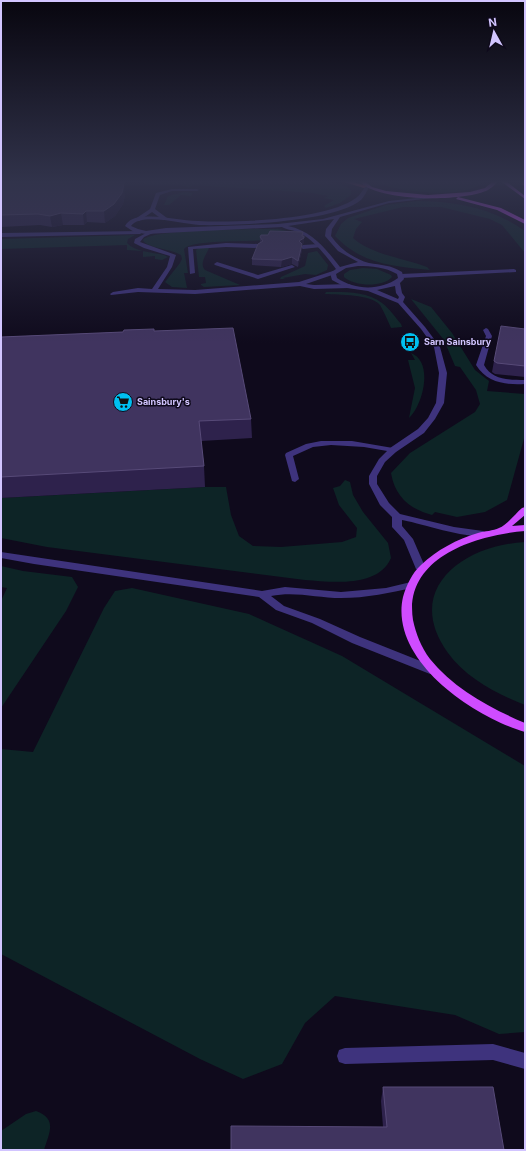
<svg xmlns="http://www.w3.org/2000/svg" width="526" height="1151" font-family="Inter,sans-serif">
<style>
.green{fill:#0d2426}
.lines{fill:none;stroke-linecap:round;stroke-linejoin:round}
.service{fill:#3e337d;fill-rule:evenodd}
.minor{fill:#3e337d;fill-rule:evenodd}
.primary{fill:#cf4cff;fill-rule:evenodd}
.motorway{fill:#ff4088;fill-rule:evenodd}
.wall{fill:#2e224c}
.shaded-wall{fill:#1a1130}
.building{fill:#40345f;stroke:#574a78}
.labels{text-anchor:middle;stroke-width:3;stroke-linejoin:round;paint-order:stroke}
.far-poi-label{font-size:9px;font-weight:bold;fill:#d2c5ff;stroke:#0f0a1c;text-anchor:start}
</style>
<rect width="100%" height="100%" fill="#0f0a1c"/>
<path class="green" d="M136,182H331L345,186L351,190V195L340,203L326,208L324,206L334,200L324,198L328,196L312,193L193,185L190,187L172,184L155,185Z
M375,182H483C465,200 397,192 375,182Z
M184,192L193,193L191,196L181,195L169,205H164L168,196Z
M417,201C455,201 493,208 525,231V253L502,225L490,219L441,207H403L354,219L362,222L356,229L353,238C372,255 404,258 427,267L430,270C393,266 363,265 335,236L341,224L348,218L386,205Z
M278,229L297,233C287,235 277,238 267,240C252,242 192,239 184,249L188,273H184L187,288L172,287L165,282L180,263L182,259L181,255C172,249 146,248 143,240C151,229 258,229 278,229Z
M135,235L128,239L127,243C135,252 152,252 164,255L168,257L162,260L155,259V256L143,257V251L127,250V245L1,249V239Z
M200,247L209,248C206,255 199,264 205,270L240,285L204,287L201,285V284L206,283L205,277H199L196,250Z
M317,251L328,265L327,270L316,275L305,274L283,278L285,279H280L281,277L305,266L308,253Z
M363,268L377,269L391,275L392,277C382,288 354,286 344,277V274L350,270Z
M326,292C346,292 366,291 382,303C389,308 395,317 401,324L402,327L391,328C388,321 384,312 380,305C371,294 339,295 325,294Z
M411,299L431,307L452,333L475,370L489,381L487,391L525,394V435L507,500L485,512L457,517L435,512L432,515C410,509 395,497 391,473L410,453L475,412L480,404L476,390L460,367L455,366L444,340Z
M411,353C434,362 423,405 409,418L415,388L408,360H415Z
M345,480L350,482L353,495L363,512L388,543L391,558C378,588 332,582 305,580L47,547L1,538V498L205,487H226L231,515L239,536L253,546L281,547L342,542L356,537L357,528L339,505L333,488L340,486Z
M525,542V705C497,694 466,678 448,653C402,589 464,545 525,542Z
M1,566L23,571L72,577L78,587L66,611L1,708V601L7,588L1,587Z
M132,588L249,614L271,624L342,656L525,766V1032L499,1034L455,1015L335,996L305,1023L282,1064L243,1079L200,1059L1,954V749L33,752L104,608L115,591Z
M36,1111C58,1119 49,1133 44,1150H1V1131L26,1114Z"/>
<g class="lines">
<path class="service" d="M172,189H197L199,190L197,191H172L160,195L155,209L167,218V220H163L152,212L139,221H135V219L150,209L156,193Z
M142,231L143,232L140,234L1,237V233Z
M148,232L153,233L144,237L140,242L176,255L172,267L158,289L195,290L299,282L333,271L335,272V274L306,284L314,285L349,284L352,286L349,288L314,289L300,286L195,294L138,292L111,295L110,294L113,292L138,288L152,289L167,267L170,256L144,248L134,243L135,239Z
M226,243L259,244L262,246L259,248L226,247L193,249L195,273L190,274L188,247Z
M319,244L321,245V247L303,249L300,247L303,245Z
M217,262L258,275L292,265L295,267L258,279L215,265L214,264Z
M514,269L516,270V272L401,278L398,276L401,274Z
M486,328L488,329L492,336L484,365C492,380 509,380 525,380V384C506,385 487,383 476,365L486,336L483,330Z
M321,441H352L393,448L397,450L393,452L364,447L331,445L313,447L293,456L299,479L295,482L292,481L285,455L286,453L306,444Z
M493,1044L525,1053V1069L493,1060L345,1064L339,1062L337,1056L339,1050L345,1048Z"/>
<path class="minor" d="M365,186L369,187C367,191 364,197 361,200C335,222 234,226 199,225C183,224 141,212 131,226L138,229L146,231L166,228L278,224L323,219L389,201L435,196L433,198L389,203L340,217L332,229L331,236C340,249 354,259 369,263C381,265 391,265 402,272L404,279L400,283L402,293L405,297L403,302L425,327L440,347L447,373L444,403L435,419L424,433L396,452L385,462L377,476V484L389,503L400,514L454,527L483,531L488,534C479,543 416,522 402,520V526L413,539L426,569L421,572L416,569L404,540L392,527V517L380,505L369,484V476L379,459L390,448L418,429L428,418L436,403L439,373L434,347L421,329L398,303L368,291L347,288L332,280L330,273L336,269C326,256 315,241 300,233C294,230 287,230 282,227L146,234L134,232L125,226C129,219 136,217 143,217C162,215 180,221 198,221C236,223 326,220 356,198C360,195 363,190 365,186ZM334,219L326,229L325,236L338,251L358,262L340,267C326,249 312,231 288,226ZM358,266C372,266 385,267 397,274L398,278C380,291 355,290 337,278L336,274L346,268ZM395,286L396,293L399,297L398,299L377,290Z
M1,552L262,591L285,587L341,592L386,588L411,582L415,583L416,585L415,587C391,593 366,598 341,598C317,598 295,591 271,596L284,606L320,619L360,637L438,668L440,671L438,674H430L352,643L312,623L276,610L259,597L34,564L1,558Z"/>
<path class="primary" d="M360,182H365L372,187L386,191L428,195L470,192L485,188L492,182H497C495,185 491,188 488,190C464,202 379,202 360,182Z
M502,182H507L525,196V199Z
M458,197L501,208L525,220V224L497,210L456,199Z
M525,507V515L512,526L525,525V531C477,535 403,557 413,620C416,634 421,647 430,659C454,689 490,708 525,723V732C473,717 389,660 403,597C406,586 412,573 421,565C437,550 457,539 478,533C485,531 493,531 499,528C507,525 515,514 522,508Z"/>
<path class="motorway" d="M344,182H353L367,186L364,188Z
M521,182H525V186L523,185Z"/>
</g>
<path class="wall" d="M1,182L125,195L123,204L115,216L105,223L87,222L84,225H63L52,227L40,225L1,227Z
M303,232V236H304V243L302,244V250L298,267L292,264L281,267L252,265V259L260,242V237L268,235Z
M525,329V377L495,374L492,372L494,361Z
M155,331L251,419L252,438L201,441L204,466L205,487L1,498V337Z
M383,1087L504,1150L383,1127L381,1101Z"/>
<path class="shaded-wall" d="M124,184L125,195L123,204L115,216L105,223L104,211Z
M86,211L87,222L84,225L83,214Z
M61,213L63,225L52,227L50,216Z
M303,232V238L304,236V243L302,244V250L298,267L299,241L302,236Z
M292,257V264L281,267L282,260Z"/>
<path class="building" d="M1,182H124V184L122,193L114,204L104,211H86L83,214L61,213L50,216L38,214L1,215Z
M270,231L303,232L302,236H304V238L299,241L302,244L298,261L292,257L282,260L252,259L258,244L263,241L260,237L261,235H268Z
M501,326L525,329V366L497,363L494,361Z
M233,328L251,419L199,421L204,466L1,477V337L123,332L124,330L154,329V331Z
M383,1087H493L504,1150H231V1126L387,1127Z"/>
<linearGradient id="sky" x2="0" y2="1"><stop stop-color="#08060f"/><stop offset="0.53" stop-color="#31334b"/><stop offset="1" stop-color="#31334b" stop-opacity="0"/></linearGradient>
<rect width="526" height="343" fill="url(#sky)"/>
<defs>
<symbol id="bus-disc" viewBox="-11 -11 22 22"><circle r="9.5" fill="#00bff0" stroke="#0f0a1c"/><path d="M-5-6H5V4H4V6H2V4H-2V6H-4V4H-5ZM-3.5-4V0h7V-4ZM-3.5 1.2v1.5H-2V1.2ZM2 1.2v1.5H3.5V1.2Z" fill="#111"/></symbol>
<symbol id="supermarket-disc" viewBox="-11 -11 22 22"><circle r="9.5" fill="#00bff0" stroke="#0f0a1c"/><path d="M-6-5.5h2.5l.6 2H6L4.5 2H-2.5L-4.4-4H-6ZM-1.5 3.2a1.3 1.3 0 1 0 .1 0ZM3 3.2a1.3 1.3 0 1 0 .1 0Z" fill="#111"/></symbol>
</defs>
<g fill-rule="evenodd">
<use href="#bus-disc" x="399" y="331" width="22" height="22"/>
<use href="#supermarket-disc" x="112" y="391" width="22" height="22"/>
</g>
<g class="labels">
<g class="far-poi-label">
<text x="424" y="345">Sarn Sainsbury</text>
<text x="137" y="405">Sainsbury's</text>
</g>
</g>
<rect width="526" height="1151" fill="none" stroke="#d2c5ff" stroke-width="4"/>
<g transform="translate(494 32) rotate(352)" stroke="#0f0a1c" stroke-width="3" paint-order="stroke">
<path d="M0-3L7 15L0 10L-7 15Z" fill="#d2c5ff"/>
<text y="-6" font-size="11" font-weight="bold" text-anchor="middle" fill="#d2c5ff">N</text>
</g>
</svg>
